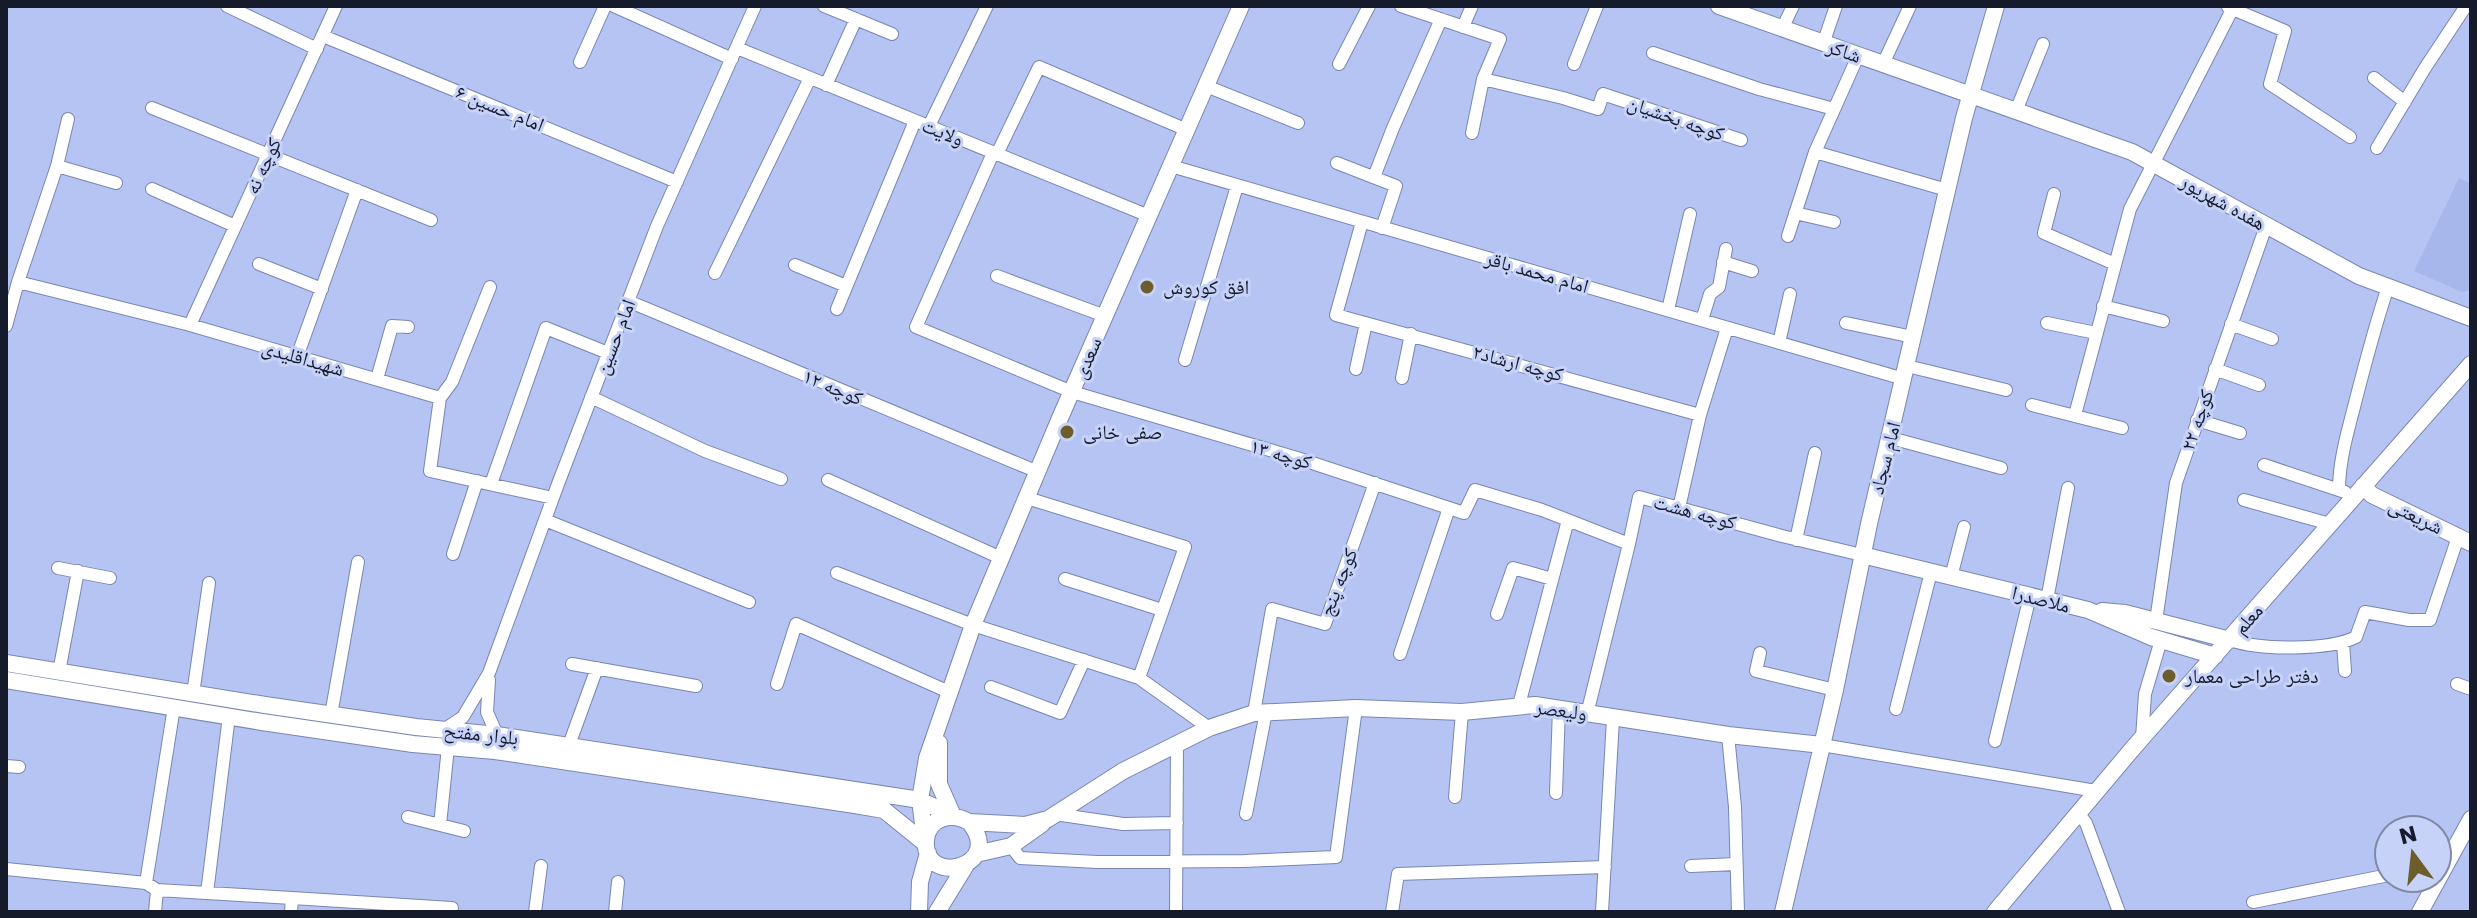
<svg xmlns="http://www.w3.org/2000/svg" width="2477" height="918" font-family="Poppins,'Noto Naskh Arabic',sans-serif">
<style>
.built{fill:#a7b7eb}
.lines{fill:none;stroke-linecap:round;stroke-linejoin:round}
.street-casing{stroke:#7986b2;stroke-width:14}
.secondary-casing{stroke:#7986b2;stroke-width:18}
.street{stroke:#fff;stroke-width:12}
.secondary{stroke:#fff;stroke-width:16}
.poi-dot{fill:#6d5d2a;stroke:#c6d2f8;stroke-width:3}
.labels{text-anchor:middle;stroke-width:6;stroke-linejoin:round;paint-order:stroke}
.street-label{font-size:20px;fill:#161b2c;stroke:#c6d2f8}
.poi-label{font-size:20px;fill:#161b2c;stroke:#c6d2f8;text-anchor:start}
</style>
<rect width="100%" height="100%" fill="#b6c4f4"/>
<path class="built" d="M2459,178L2471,184V290L2462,292L2414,271Z"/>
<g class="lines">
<defs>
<path id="street" d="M227,6L317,49
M614,6L732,59
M824,6L892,34
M1401,6L1500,39L1483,79L1472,133
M2228,7L2285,31L2270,84L2350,137
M1463,27L1472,6
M1782,29L1793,6
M323,36L677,182
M1823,44L1836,6
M737,48L1149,216
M1653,53L1759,89L1834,109
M580,62L605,6
M1339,64L1369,6
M1574,64L1597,6
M1883,64L1910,6
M2374,78L2405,102
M1483,79L1563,98L1598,109L1603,94L1741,140
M826,85L856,19
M1206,86L1298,123
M152,108L431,220
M2016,111L2043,44
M929,126L987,6
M2377,148L2425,68L2466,6
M1815,152L1947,190
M993,153L916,327L1072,392L1297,458L1464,513L1475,490L1542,510L1629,544L1639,497L1782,536L1862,555
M997,154L1039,67L1187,130
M1337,163L1396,186L1382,228
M57,166L116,183
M1171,166L1904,379
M1374,177L1393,128L1441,19
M152,189L235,226
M2054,194L2044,233L2115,264
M1795,213L1834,222
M1362,222L1336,315L1700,415
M1788,236L1815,152L1858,56
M1723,262L1752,271
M259,264L322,289
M795,265L846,286
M715,273L810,78
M997,276L1105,316
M18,282L57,166L68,119
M628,301L1038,472
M2103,306L2163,321
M837,309L915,121
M1668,310L1690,214
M1702,320L1710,294L1719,287L1726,249
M1846,323L1913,337
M2047,323L2096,333
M2231,324L2272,339
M190,325L336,6
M6,326L18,282L190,325L440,398L430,471L553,498
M1779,343L1790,294
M297,357L357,190
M1185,360L1237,186
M1907,366L2006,390
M1356,369L1366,323
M2215,369L2259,385
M1402,378L1411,334
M377,379L392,326L408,327
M591,397L705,451L781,479
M440,398L452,382L490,287
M2032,405L2122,428
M2075,415L2130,209L2234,6
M2197,420L2240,433
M1891,438L2001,468
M2264,465L2345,492
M828,480L1001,558
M491,484L546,328L608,353
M2339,490C2339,460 2348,431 2355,403C2365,364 2375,325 2388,287
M1027,498L1185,547L1139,678L1209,728
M2244,500L2330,524
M1679,508L1700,415L1727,328
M545,520L749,602
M1796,540L1815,453
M453,554L477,481
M58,568L110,578
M837,573L973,625L1139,678
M1951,577L1964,527
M1065,579L1162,610
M2047,600L2068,488
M1497,614L1513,568L1552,579
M2156,621L2176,483L2266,226
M2230,640C2260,650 2328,651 2356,637L2365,612L2409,620H2430L2458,537
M2343,643L2345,671
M1760,653L1756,671L1835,690
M1400,654L1449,508
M572,664L696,686
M59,672L78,571
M489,680L487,712L497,735
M777,684L796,624L949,692
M2457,684L2471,689
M991,687L1060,713L1084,660
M193,694L209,583
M1519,705L1568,520
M1896,709L1931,572
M1254,713L1272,609L1325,624L1375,483
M1587,714L1629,544
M331,715L358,562
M445,729L463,717L489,673L558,484L657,226L755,6
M1728,735L1735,807L1738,912
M2142,738L2145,694L2161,640
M1995,741L2030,596
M569,745L597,668
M1822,745L2096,791
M6,766L19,767
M1556,793L1559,709
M1455,797L1462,712
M2078,813L2086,823L2119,912
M1055,814L1123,824L1177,823
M1246,814L1266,712
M408,817L464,831
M440,825L448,747
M1011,846L1020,858L1097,862L1244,861L1336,857L1356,708
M1691,866L1736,864
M6,869L146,883L157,890L292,898
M146,883L174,707
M207,893L229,716
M2253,902L2389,875
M155,912L157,890
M291,912L292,898L452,908
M535,912L541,866
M615,912L618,882
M1176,912L1177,744
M1392,912L1398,874L1605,867
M1602,912L1613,719"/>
<path id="secondary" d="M1719,6L2132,152L2359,276L2471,318
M2363,486L2372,495L2471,543
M1862,555L2088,610L2151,637L2215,656
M2102,611L2125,613L2230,640
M6,663L265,705L416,727L497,735L920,800L953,816
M6,680L262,722L413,744L495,751L855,805L884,810L926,844
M939,743V784L953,816
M969,822C1007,866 922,889 926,840C928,817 952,812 969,822L1025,825L1048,819L1123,771L1209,728L1254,713L1356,708L1462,712L1535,705L1728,735L1822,745
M925,840L920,800L927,758L973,625L1060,418L1241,6
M976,854L1011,846L1042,824
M919,912L920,882L928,853
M937,912L966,865
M1783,912L1835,690L1869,524L1964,118L1996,6
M1995,912L2134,747L2471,364
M2420,912L2471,819"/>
</defs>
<use href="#street" class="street-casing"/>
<use href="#secondary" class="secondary-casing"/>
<use href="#street" class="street"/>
<use href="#secondary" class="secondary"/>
</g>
<g class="poi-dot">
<circle cx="1147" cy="287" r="8"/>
<circle cx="1067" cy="432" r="8"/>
<circle cx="2169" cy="676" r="8"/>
</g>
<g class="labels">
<g class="street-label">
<text transform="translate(1844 51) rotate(19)" y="7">شاکر</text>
<text transform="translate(500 108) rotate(22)" y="7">امام حسین ۶</text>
<text transform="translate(1676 118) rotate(19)" y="7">کوچه بخشیان</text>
<text transform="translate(943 132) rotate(22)" y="7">ولایت</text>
<text transform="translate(263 166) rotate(-65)" y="7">کوچه نه</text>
<text transform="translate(2223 202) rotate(29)" y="7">هفده شهریور</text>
<text transform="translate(1537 272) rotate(16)" y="7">امام محمد باقر</text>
<text transform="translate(615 337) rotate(-69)" y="7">امام حسین</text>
<text transform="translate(303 358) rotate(16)" y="7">شهیداقلیدی</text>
<text transform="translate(1087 358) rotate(-66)" y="7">سعدی</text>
<text transform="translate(1518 363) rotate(15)" y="7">کوچه ارشاد۲</text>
<text transform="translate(833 387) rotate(23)" y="7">کوچه ۱۲</text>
<text transform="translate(2197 420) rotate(-71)" y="7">کوچه ۲۲</text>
<text transform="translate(1281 454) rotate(16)" y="7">کوچه ۱۳</text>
<text transform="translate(1885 458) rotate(-76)" y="7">امام سجاد</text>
<text transform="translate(1695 512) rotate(15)" y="7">کوچه هشت</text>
<text transform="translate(2416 516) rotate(26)" y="7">شریعتی</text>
<text transform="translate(1338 582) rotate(-68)" y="7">کوچه پنج</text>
<text transform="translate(2041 599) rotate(14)" y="7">ملاصدرا</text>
<text transform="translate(2248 619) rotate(-48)" y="7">معلم</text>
<text transform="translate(1561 710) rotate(8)" y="7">ولیعصر</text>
<text transform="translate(481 734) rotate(6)" y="7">بلوار مفتح</text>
</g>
<g class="poi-label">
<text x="1163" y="294">افق کوروش</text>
<text x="1083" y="439">صفی خانی</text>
<text x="2185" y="683">دفتر طراحی معمار</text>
</g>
</g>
<rect width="2477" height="918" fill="none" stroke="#161b2c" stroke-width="16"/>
<g transform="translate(2413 854) rotate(345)"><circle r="38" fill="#c6d2f8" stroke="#8089a6" stroke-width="2"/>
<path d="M0-6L14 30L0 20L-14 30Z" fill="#6d5d2a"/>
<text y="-12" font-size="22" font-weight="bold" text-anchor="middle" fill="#161b2c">N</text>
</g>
</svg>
